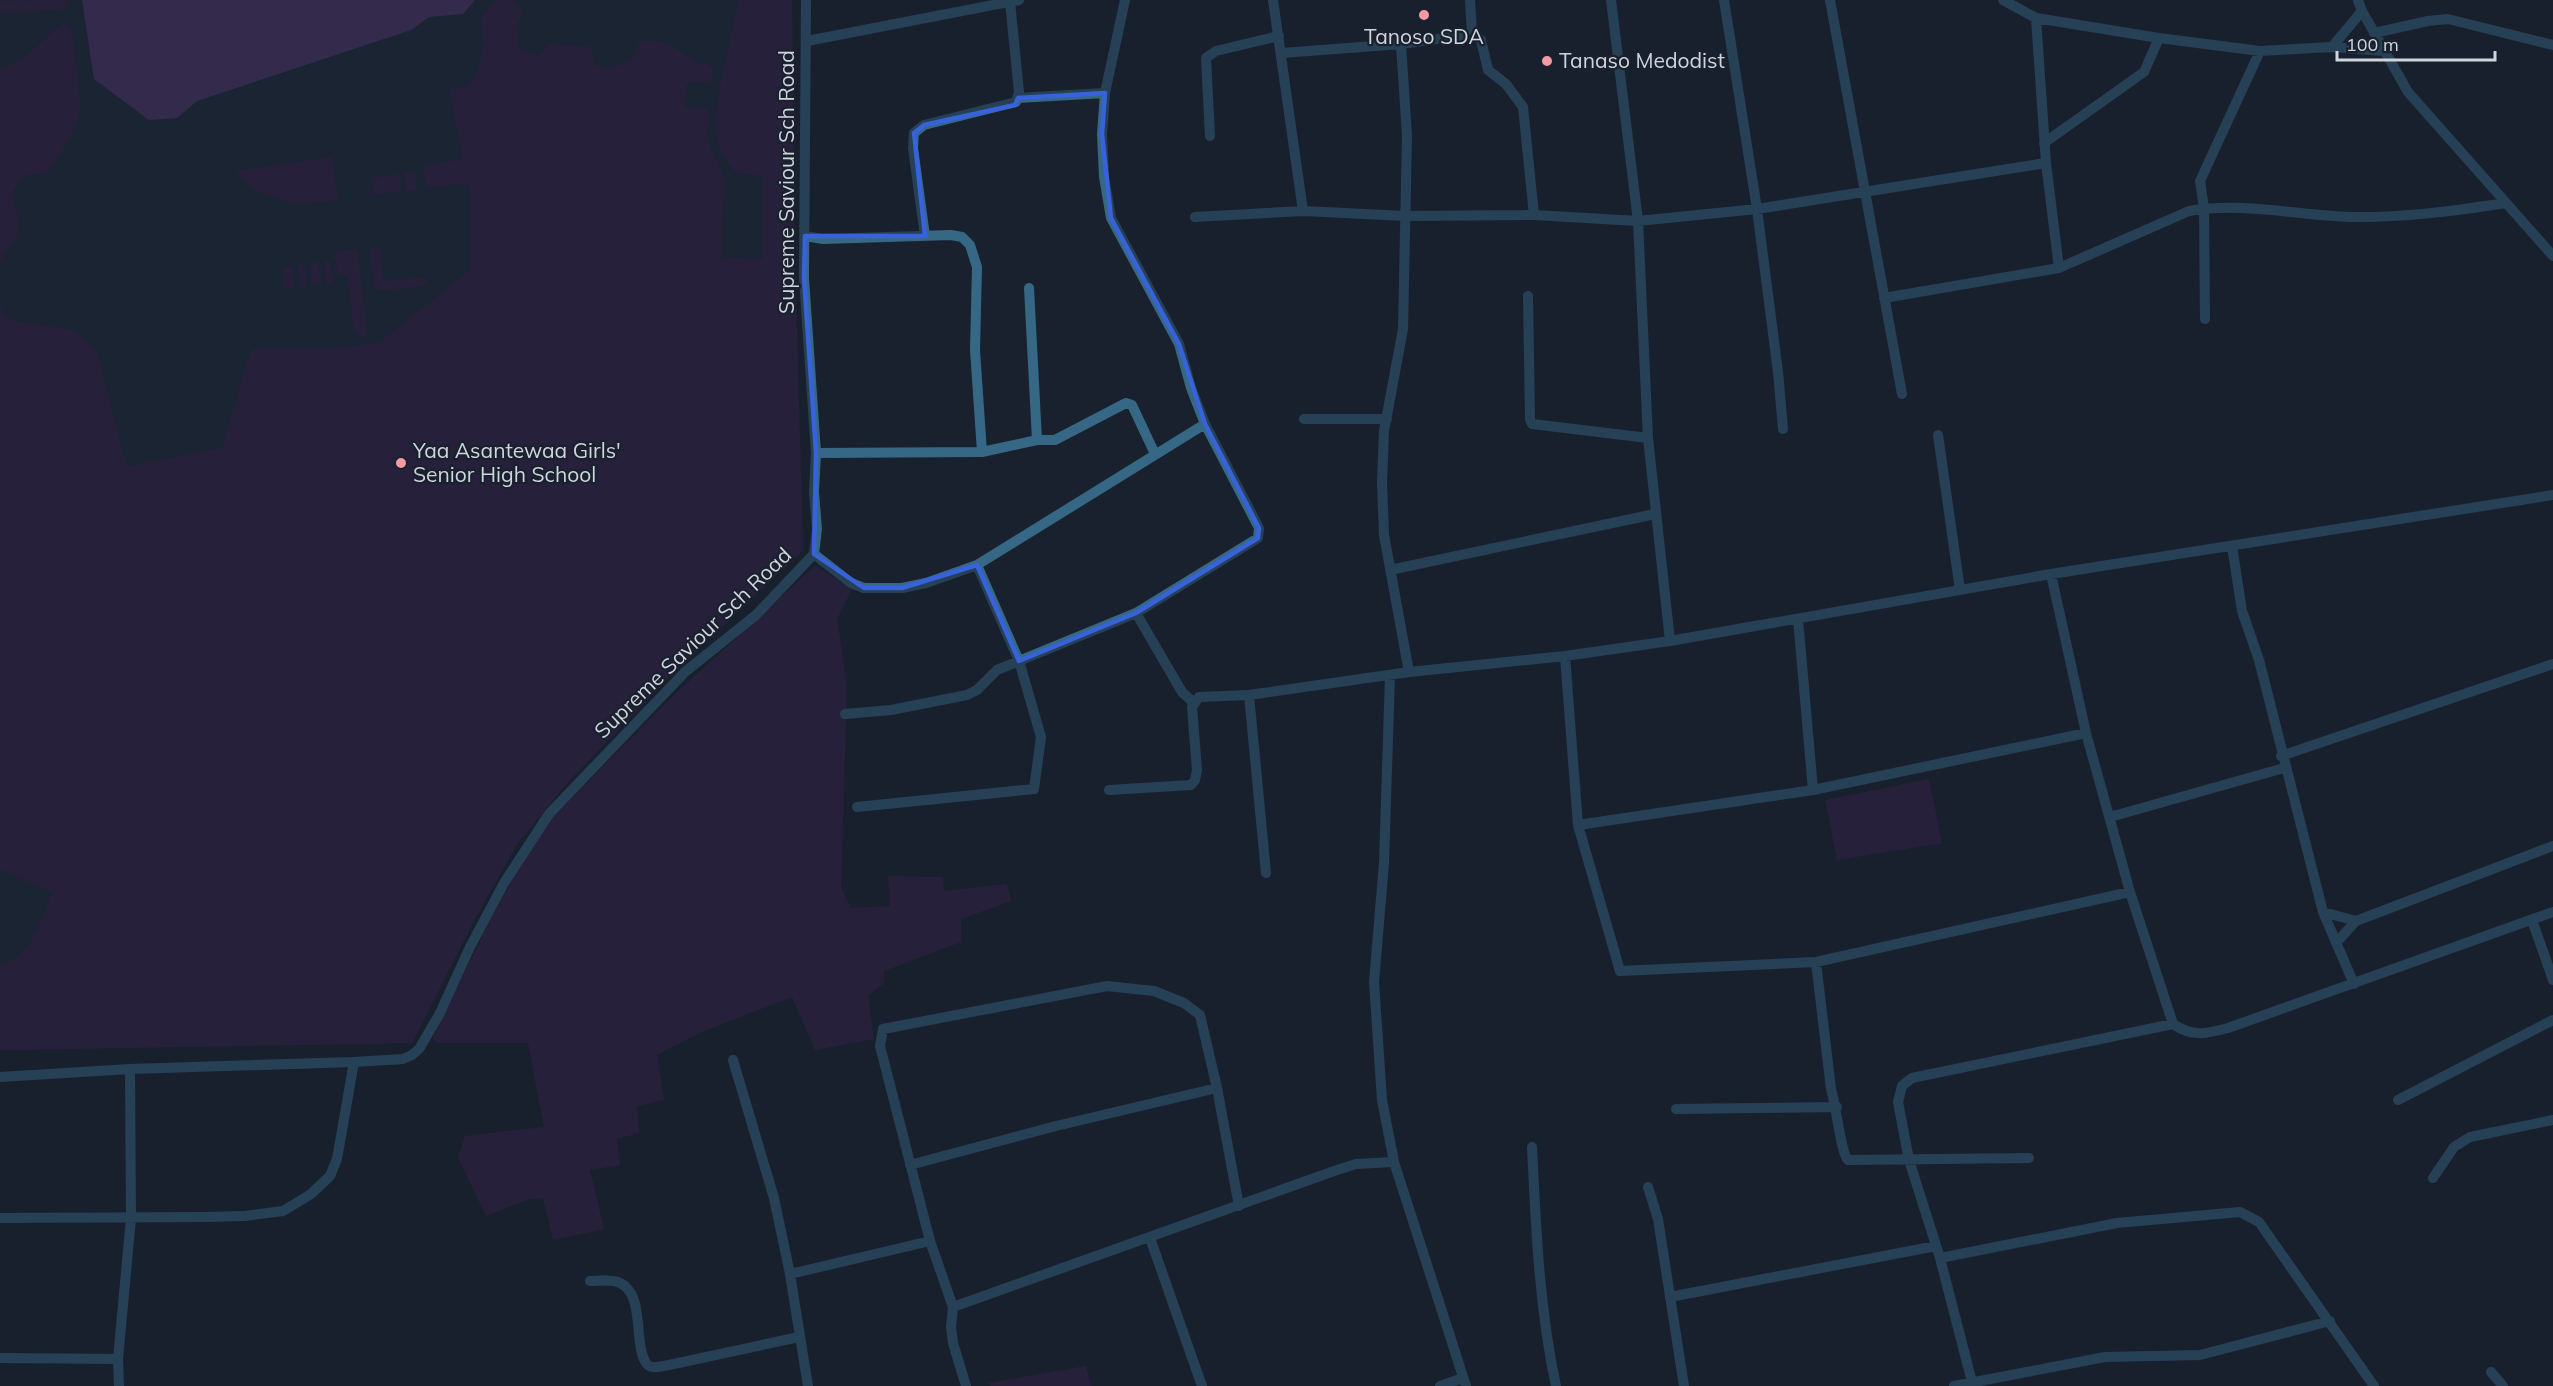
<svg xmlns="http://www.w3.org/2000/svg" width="2553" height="1386" font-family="Mulish,sans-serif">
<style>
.built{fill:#1e293b}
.green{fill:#35204a}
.forest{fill:#533772}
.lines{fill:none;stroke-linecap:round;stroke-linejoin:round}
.street{stroke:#366886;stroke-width:10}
.marked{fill:none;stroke:#3862d9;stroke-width:4.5;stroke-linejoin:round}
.poi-dot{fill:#f49aa4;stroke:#19212e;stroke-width:2}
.labels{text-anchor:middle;stroke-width:4.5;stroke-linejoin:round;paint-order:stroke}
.poi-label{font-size:21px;fill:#cfd4dd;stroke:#19212e;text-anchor:start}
.street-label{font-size:21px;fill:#cfd4dd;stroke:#19212e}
</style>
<rect width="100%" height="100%" fill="#19212e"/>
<path class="built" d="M0,0H788L803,550L667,679L568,782L517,844L476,917L412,1043L0,1050Z"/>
<path class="green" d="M69,0L65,8L57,10L0,13V1Z
M495,0H513L523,13L516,26L519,48L539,56L550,44L591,47L595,65L608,68L631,62L640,41C661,38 680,48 694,63L708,64L714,73L708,83L689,82L686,86L684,107L708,109L707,138L724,178L722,258L763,259V176L736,173C731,166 723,158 720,150C707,119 732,35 739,0H792L795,261L803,550L667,679L568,782L517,844L476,917L412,1043L0,1050V964C29,962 44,914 52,892L0,869V306L8,320L73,330L96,350L127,467L222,448L251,349H336L380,342L470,270V196L468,183L426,188L423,166L463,159L449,89L469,86C482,64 487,44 480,19Z
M63,23L72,28L81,111L70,138L48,173L22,176L11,194C23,233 22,228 0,262V70L23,59Z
M332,157L338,200L294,205L250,188L235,171Z
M415,172L417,190L406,191L404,173Z
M399,174L401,191L374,195L371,178Z
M379,247L384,281L426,277L428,285L382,291L375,289L369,248Z
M357,249L367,330L366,336L360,338L354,330L347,275H338L335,252Z
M330,260L333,283L326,284L324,261Z
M318,262L321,284L313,285L310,263Z
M304,264L307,286L301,287L298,265Z
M292,266L294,288L285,289L283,267Z
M815,566L852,589L837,619L847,685L841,888L851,908L890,906L888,876L943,877L944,891L1007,884L1011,901L961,919V942L884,971V983L868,996L874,1039L815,1050L792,997L699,1033L657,1055L664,1100L637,1106L639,1133L617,1139L620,1165L590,1170L604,1229L553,1240L543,1198L529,1199L486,1216L458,1157L465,1136L544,1127L528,1043H437L433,1038L492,916L524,859L552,818L675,694Z
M1929,779L1942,843L1837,860L1825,800Z
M1086,1366L1091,1386H990L989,1383Z"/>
<path class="forest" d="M82,0H475L463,14L429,17L411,30L197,101L177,118L149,120L94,79Z"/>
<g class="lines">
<path class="street" d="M1273,0L1303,211
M1611,0L1638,221L1648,438L1670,641
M1724,0L1757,209L1778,372L1783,429
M1830,0L1902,394
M2003,0L2036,18L2159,38L2260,51L2332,47L2384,51
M2358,0L2362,11L2408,92L2553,256
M2036,18L2046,163L2059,268
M2374,33L2428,21L2448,19L2553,45
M1472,34L1481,40L1488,70L1506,84L1523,107L1534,215
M807,41L1019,0
M1401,44L1407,136L1403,329L1384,431L1382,482L1384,535L1409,672
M2332,47L2362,11
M1282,53L1401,44L1472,34L1470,0
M1018,98L1105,93
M1210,136L1206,58L1216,51L1279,36
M2044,143L2144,72L2159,38
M1195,217L1303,211L1406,216L1534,215L1638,221L1757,209L2046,163
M805,236L823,239L951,235L962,237L970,245L977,267L975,350L982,452
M925,236L913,148L914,133L924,125L1016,102L1019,92L1010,2
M1029,288L1037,440
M1528,296L1530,419L1532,424L1648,438
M1884,298L2059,268L2189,211C2242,202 2296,215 2350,217C2402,218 2454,211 2506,203
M2205,319L2204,208L2200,181L2260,51
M1304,419H1387
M1938,435L1960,590
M816,453L982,452L1037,440H1055L1126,403L1132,405L1155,454
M2232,546L2242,611L2259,660L2323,912L2354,984
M814,554L851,583L864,588H902L926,583L977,565L1205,424
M1390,570L1655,514
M2051,574L2086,733L2130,892L2173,1024C2192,1037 2206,1034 2228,1028L2553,912
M1136,613L1182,692L1194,703
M1798,619L1813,790
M1565,656L1578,825L1620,971L1816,962L2130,892
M1390,675L1384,863L1374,982L1382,1100L1394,1162L1466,1386
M1249,695L1266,873
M845,714L891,710L967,695L977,690L997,670L1136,613L1258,538L1259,528L1205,424L1191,388L1179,344L1111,218L1104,177L1102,134L1105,93L1125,0
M2281,756L2553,664
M1109,790L1191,785L1195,780L1197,770L1192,707L1199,697L1249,695L1409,672L1565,656L1670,641L2051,574L2553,495
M857,807L1034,789L1041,737L1019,661L977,565
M2110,817L2284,768
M1578,825L1813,790L2086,733
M2323,912L2356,921
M2532,920L2553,980
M2336,943L2356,921L2553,846
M1816,962L1831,1089C1836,1104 1841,1154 1848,1160L2029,1158
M733,1060L774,1198L790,1274L808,1386
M0,1077L130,1069L354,1062L403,1059L412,1055L419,1049L439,1015L470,947L504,883L549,814L685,672L756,615L814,554L817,529L814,492L816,453L804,278L806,0
M2398,1100L2553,1020
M1676,1109L1837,1107
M1532,1147C1536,1228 1539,1307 1556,1386
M910,1165L1056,1126L1217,1088
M2433,1178L2454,1147L2470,1137L2553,1120
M1648,1187L1658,1219L1684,1386
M0,1218L204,1217L245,1216L283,1211L311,1194L330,1176L337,1159L354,1062
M1150,1238L1202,1386
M1940,1258L2117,1223L2240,1212L2259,1222L2374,1386
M790,1274L930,1241
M590,1281C599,1281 610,1279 618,1282C647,1293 632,1346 647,1364C651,1370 663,1366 669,1365L799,1337
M1670,1297L1936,1246
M953,1307L1337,1170L1356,1164L1394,1162
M0,1358L118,1359
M2491,1372L2503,1386
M119,1386L118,1359L131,1218L130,1069
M966,1386L953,1343L951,1327L953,1307L930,1241L880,1046L883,1029L1107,986L1154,991L1184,1003L1200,1015L1217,1088L1239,1206
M1440,1386L1463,1378
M1954,1386L2105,1357L2200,1355L2330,1321
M1973,1386L1940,1258L1909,1160L1898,1102L1902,1086L1912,1078L2173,1024"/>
</g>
<path d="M0 0H2553V1386H0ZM1105,93L1102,134L1111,218L1179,344L1205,424L1259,528L1258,538L1136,613L1019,661L977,565L902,588H864L814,554L816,453L804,278L805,236H925L914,133L924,125L1015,105L1018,98Z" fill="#19212e" fill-opacity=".55" fill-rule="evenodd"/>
<path class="marked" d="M1105,93L1102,134L1111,218L1179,344L1205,424L1259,528L1258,538L1136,613L1019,661L977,565L902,588H864L814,554L816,453L804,278L805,236H925L914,133L924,125L1015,105L1018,98Z"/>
<g class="poi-dot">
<circle cx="1424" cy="15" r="6"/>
<circle cx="1547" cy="61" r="6"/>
<circle cx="401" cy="463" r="6"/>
</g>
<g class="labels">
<g class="poi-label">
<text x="1424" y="44" text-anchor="middle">Tanoso SDA</text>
<text x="1559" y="68">Tanaso Medodist</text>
<text x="413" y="458">Yaa Asantewaa Girls'<tspan x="413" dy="24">Senior High School</tspan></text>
</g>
<g class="street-label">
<text transform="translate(787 182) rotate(-90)" y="7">Supreme Saviour Sch Road</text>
<text transform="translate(693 643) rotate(-44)" y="7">Supreme Saviour Sch Road</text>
</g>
</g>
<path d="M2337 51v9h158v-9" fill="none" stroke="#cfd4dd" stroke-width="3"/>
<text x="2346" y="51" font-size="18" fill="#cfd4dd" stroke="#19212e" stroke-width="4.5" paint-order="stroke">100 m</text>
</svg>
